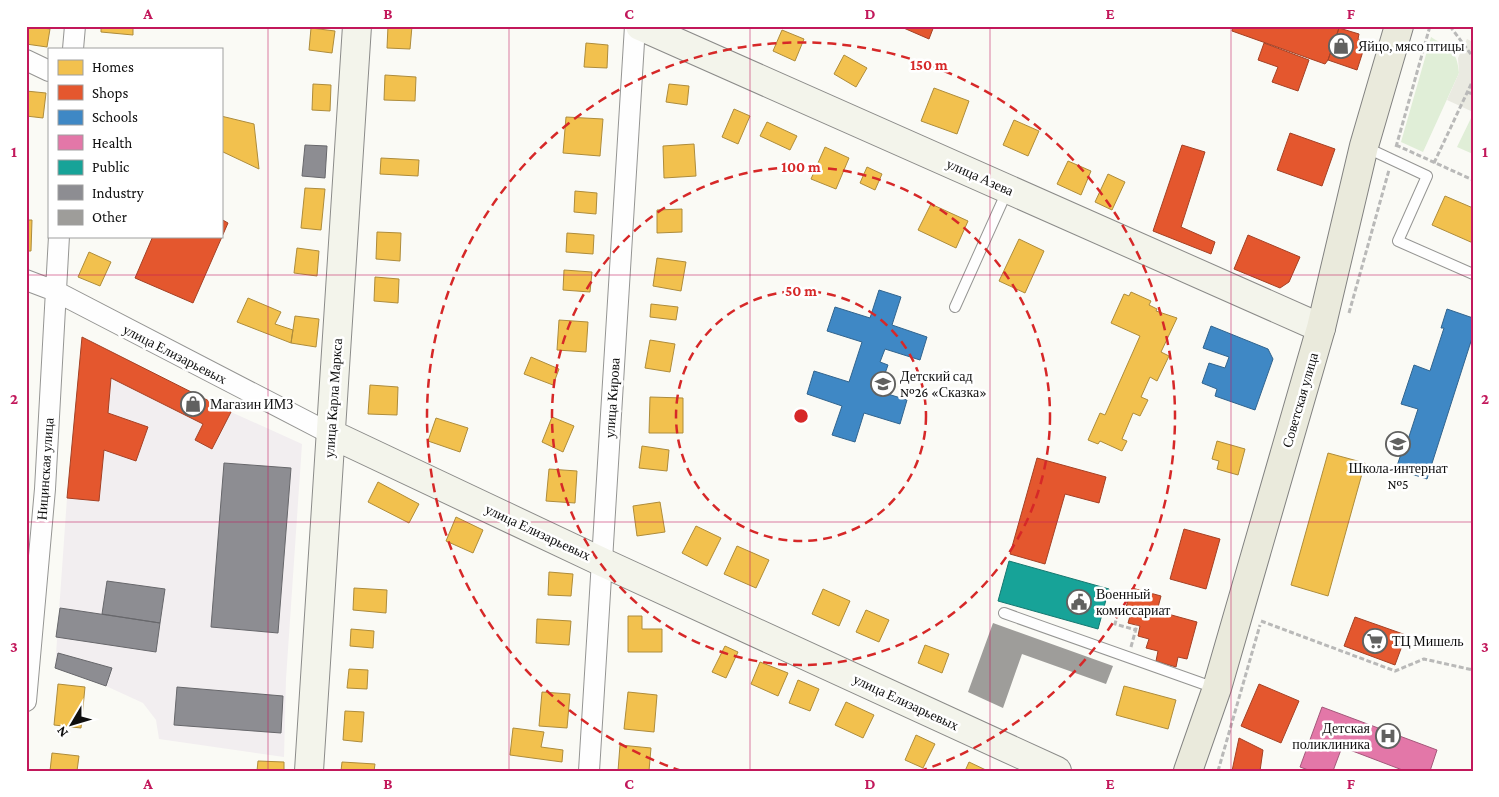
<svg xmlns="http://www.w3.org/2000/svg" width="1499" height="797" font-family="'Crimson Pro',serif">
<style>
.industrial{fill:#f2eef0}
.green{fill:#e0eed7}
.plaza{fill:#eaeae1}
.homes{fill:#f2c14e;stroke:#ae8c3b}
.shops{fill:#e4572e;stroke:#a44125}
.schools{fill:#3f88c5;stroke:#31648e}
.health{fill:#e377a8;stroke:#a3587a}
.public{fill:#17a398;stroke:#15776f}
.industry{fill:#8d8d92;stroke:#67676b}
.building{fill:#9e9d9a}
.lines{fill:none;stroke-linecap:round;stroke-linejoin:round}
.lane-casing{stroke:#959593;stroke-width:12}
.street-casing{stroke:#959593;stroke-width:22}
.secondary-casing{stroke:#8b8b89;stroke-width:30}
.primary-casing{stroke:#828280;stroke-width:30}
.path{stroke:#b9b9b8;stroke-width:3;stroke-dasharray:5 2.5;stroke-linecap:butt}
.lane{stroke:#fefefe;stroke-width:10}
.street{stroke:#fefefe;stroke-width:20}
.secondary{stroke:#f3f4eb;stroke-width:28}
.primary{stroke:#eaeadc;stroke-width:28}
.grid{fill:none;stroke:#c2185b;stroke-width:1;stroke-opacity:0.55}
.ring{fill:none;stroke:#d62828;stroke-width:2.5;stroke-dasharray:9 6}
.labels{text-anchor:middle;stroke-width:5;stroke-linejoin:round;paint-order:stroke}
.poi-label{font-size:14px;fill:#0f0f0f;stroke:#fff;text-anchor:start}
.street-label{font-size:14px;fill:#0f0f0f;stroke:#fff}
.centre{fill:#d62828;stroke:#fff;stroke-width:2.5}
.ring-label{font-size:15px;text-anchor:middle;font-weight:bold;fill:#d62828;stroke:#fff;stroke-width:5;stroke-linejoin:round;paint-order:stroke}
.neatline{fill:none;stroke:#c2185b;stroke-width:2}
.grid-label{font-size:16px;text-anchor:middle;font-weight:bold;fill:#c2185b}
</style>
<rect width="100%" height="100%" fill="#fafaf5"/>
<path class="industrial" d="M82,337L231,412L302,444L286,679L284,757L159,739L156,720L143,703L106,686L55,668L67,498Z"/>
<path class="green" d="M1431,37C1450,49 1457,50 1459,73L1423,152L1401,142Z
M1473,114V154L1457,147Z"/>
<path class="plaza" d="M1467,39L1473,42V112L1447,100L1459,73L1458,58Z"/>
<path class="homes" d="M28,26L50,29L47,47L26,44Z
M101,26H133V35L101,32Z
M388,26H412L410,49L387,48Z
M311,28L335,31L332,53L309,50Z
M782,30L804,39L795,61L773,51Z
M586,43L608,45L607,68L584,67Z
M844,55L867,68L856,87L834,74Z
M385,75L416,77L415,101L384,100Z
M313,84L331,85L330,111L312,110Z
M669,84L689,86L687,105L666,102Z
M934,88L969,101L957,134L921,121Z
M26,91L46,93L43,118L26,116Z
M734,109L750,116L738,144L722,137Z
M221,116L254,124L259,169L221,151Z
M566,117L603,119L600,156L563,153Z
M1014,120L1039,131L1028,156L1003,145Z
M767,122L797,136L790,150L760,136Z
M694,144L696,176L664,178L663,146Z
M825,147L849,158L836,189L811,179Z
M381,158L419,160L418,176L380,174Z
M1068,161L1091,171L1081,195L1057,184Z
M867,167L882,174L875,190L860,183Z
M1108,174L1125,182L1112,210L1095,202Z
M305,188L325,189L321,230L301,228Z
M575,191L597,193L596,214L574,212Z
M1445,196L1473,208V243L1432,225Z
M931,204L968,221L956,248L918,230Z
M682,209V232L657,233V210Z
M26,220H32L31,251H26Z
M377,232L401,233L400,261L376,259Z
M567,233L594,235L593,254L566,252Z
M1019,239L1044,251L1025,293L999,281Z
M297,248L319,251L317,276L294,273Z
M89,252L111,262L100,286L78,277Z
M657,258L686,262L681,291L653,286Z
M564,270L592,272L590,292L563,290Z
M375,277L399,279L398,303L374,301Z
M1131,292L1151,301L1149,305L1157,309L1156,311L1177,318L1161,352L1169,356L1157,381L1150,377L1141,397L1148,400L1140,416L1133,413L1122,439L1127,441L1122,451L1100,441L1098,444L1088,440L1100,413L1105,415L1140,336L1111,323L1124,294L1129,296Z
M248,298L281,312L275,324L293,330L291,343L237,322Z
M651,304L678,307L676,320L650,317Z
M295,316L319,319L316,347L291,343Z
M559,320L588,322L586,352L557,350Z
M650,340L675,344L670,372L645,368Z
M531,357L559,369L553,385L524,374Z
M370,385L398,387L397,415L368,414Z
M650,397L683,398V433H649Z
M552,417L574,426L563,452L542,442Z
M436,418L468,428L460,452L428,441Z
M1217,441L1245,449L1238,475L1217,469L1219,461L1212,459Z
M642,446L669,450L667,471L639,468Z
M1328,453L1365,463L1328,596L1291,585Z
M549,469L577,471L575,503L546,501Z
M378,482L419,504L409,523L368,502Z
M660,502L665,532L637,536L633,506Z
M456,517L483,530L473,553L446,541Z
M696,526L721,538L707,566L682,553Z
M737,546L769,560L756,588L724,574Z
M549,572L573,574L571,596L548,595Z
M354,588L387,590L386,613L353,610Z
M823,589L850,601L839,626L812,614Z
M866,610L889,620L879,642L856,632Z
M628,616H642V629H662V652H628Z
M537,619L571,621L569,645L536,643Z
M351,629L374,631L373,648L350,646Z
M925,645L949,654L942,673L918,663Z
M725,646L738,652L726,678L712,672Z
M760,662L788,673L778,696L751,684Z
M349,669L368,670L367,689L347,688Z
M798,680L819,689L810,711L789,703Z
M58,684L85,687L81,728L54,725Z
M1124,686L1176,700L1168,729L1116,715Z
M542,692L570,694L567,728L539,726Z
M628,692L657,695L654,732L624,729Z
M846,702L874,715L863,738L835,725Z
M345,711L364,712L362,742L343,740Z
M513,728L544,732L541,747L563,750L562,762L510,755Z
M916,735L935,744L923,768L905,760Z
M620,745L651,748L649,771H618Z
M52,753L79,756L77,771H50Z
M258,761L284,762V771H257Z
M342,762L375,764L374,771H341Z
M969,762L988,771H965Z"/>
<path class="shops" d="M899,26H934L929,39Z
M1233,26H1335L1339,28L1328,60L1325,64L1232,31Z
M1339,28L1359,34L1358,39L1366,42L1357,70L1328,60Z
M1264,43L1309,60L1298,91L1272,82L1278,67L1258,60Z
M1290,133L1335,149L1322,186L1277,170Z
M1182,145L1205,152L1181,227L1215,242L1211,254L1153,231Z
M221,219L228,223L193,303L135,278L153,236H221Z
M1248,235L1300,257L1289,282L1280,288L1234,269Z
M82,337L231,412L212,449L195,440L203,424L111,378L108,413L148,427L136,461L104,450L99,501L67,498Z
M1037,458L1106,477L1099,503L1065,494L1045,564L1010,554Z
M1184,529L1220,539L1206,589L1170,579Z
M1132,588L1161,596L1157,611L1197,622L1187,659L1178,657L1176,667L1156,661L1158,651L1146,648L1149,639L1138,636L1140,626L1128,623L1132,609L1126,607Z
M1355,617L1406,635L1395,665L1344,646Z
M1259,684L1299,701L1281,743L1241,726Z
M1239,738L1263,750L1260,771H1232Z"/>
<path class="schools" d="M879,290L901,297L892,325L927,337L920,360L885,349L880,362L888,365L883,379L876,376L872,389L907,400L900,424L864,413L855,442L832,435L842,406L807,394L814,371L849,382L862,342L827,331L835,307L870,318Z
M1447,309L1473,318V335L1427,479L1396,469L1402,451L1404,452L1418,409L1401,404L1414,365L1430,371L1444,328H1441Z
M1211,326L1268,349L1273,359L1255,410L1215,396L1217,389L1202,383L1209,363L1225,368L1229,357L1203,348Z"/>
<path class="health" d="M1322,707L1437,750L1430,771H1405L1342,747L1333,771H1311L1300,767Z"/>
<path class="public" d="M1009,561L1109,589L1098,629L998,601Z"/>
<path class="industry" d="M305,145L327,146L325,178L302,176Z
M224,463L291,468L278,633L211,627Z
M107,581L165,589L160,623L102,614Z
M60,608L160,623L156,652L56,637Z
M58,653L112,668L106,686L55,668Z
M177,687L283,696L281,733L174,725Z"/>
<path class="building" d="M993,623L1113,666L1106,684L1022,654L1003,708L968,692Z"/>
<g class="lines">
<defs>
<path id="lane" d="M1365,147L1427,176L1398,241L1473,274
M955,307L1008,189
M1004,613L1215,688"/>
<path id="street" d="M73,49L75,26
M26,60L49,71
M26,280L55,291L331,434
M26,701L45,489L59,236
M589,771L635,26"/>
<path id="secondary" d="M640,26L1321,328
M331,434L602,562L1057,771
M309,771L357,26"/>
<path id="primary" d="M1188,771L1217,688L1321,328L1364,146L1399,26"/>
</defs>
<use href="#lane" class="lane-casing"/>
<use href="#street" class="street-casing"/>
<use href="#secondary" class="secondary-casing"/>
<use href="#primary" class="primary-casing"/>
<path class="path" d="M1450,26L1473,57
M1467,92L1473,94
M1396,145L1473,180
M1396,147L1430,26
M1434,163L1473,80
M1349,313L1389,170
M1104,609L1118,613L1115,624L1136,630
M1261,621L1395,671L1424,659L1473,670
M1131,647L1137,625
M1218,771L1260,625"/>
<use href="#lane" class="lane"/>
<use href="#street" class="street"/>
<use href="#secondary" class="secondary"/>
<use href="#primary" class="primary"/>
</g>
<path class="grid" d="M268,26V771M509,26V771M750,26V771M990,26V771M1231,26V771M26,275H1473M26,522H1473"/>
<g class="ring">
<circle cx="801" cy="416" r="125"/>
<circle cx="801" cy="416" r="249"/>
<path d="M682 771A374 374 0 1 1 920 771"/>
</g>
<defs>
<symbol id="shop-ring" viewBox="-11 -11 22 22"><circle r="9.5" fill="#fff" stroke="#616160" stroke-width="1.5"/><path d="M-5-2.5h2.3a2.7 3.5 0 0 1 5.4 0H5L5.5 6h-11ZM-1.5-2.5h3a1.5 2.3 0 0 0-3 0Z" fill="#616160"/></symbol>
<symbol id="school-ring" viewBox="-11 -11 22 22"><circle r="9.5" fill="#fff" stroke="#616160" stroke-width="1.5"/><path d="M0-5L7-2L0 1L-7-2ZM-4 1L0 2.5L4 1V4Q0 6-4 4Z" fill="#616160"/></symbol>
<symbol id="civic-ring" viewBox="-11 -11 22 22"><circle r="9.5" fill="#fff" stroke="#616160" stroke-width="1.5"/><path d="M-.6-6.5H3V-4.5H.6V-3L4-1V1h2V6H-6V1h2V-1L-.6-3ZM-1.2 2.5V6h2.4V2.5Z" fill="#616160"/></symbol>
<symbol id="supermarket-ring" viewBox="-11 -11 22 22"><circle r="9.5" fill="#fff" stroke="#616160" stroke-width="1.5"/><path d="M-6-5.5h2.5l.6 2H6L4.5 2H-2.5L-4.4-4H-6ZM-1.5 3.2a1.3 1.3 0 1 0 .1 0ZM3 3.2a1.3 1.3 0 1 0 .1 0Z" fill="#616160"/></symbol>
<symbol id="hospital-ring" viewBox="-11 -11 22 22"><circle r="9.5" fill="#fff" stroke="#616160" stroke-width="1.5"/><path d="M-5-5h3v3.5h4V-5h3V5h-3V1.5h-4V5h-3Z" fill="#616160"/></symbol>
</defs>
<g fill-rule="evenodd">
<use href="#shop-ring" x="1327" y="32" width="28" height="28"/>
<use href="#school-ring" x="869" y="370" width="28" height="28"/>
<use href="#shop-ring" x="179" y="390" width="28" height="28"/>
<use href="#school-ring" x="1384" y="430" width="28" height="28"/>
<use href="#civic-ring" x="1065" y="588" width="28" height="28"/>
<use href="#supermarket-ring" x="1361" y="627" width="28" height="28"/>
<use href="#hospital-ring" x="1374" y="722" width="28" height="28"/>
</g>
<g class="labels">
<g class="poi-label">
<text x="1358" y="51">Яйцо, мясо птицы</text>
<text x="900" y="381">Детский сад<tspan x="900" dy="16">№26 «Сказка»</tspan></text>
<text x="210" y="409">Магазин ИМЗ</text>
<text x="1398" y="473" text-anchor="middle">Школа-интернат<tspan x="1398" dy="16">№5</tspan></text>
<text x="1096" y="599">Военный<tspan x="1096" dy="16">комиссариат</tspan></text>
<text x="1392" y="646">ТЦ Мишель</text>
<text x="1370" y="733" text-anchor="end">Детская<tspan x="1370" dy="16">поликлиника</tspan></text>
</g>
<g class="street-label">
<text transform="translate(980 177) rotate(24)" y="5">улица Азева</text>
<text transform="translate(175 354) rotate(27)" y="5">улица Елизарьевых</text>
<text transform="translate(333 398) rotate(-86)" y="5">улица Карла Маркса</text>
<text transform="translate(612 398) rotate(-86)" y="5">улица Кирова</text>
<text transform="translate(1300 400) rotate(-74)" y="5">Советская улица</text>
<text transform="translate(45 469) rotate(-86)" y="5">Ницинская улица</text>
<text transform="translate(538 532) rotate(25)" y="5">улица Елизарьевых</text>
<text transform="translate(906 702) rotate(25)" y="5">улица Елизарьевых</text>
</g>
</g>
<circle cx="801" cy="416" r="8" class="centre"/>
<g class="ring-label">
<text x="929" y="70">150 m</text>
<text x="801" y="172">100 m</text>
<text x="801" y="296">50 m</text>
</g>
<rect width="1499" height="797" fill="none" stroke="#ffffff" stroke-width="55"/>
<rect x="48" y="48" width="175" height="190" fill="#ffffff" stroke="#9f9f9f"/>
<rect x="58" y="60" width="25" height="15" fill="#f2c14e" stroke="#9f9f9f"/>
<text x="92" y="72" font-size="15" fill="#0f0f0f">Homes</text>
<rect x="58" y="85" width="25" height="15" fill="#e4572e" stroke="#9f9f9f"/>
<text x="92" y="98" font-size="15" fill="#0f0f0f">Shops</text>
<rect x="58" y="110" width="25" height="15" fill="#3f88c5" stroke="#9f9f9f"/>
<text x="92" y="122" font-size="15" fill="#0f0f0f">Schools</text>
<rect x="58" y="135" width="25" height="15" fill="#e377a8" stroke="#9f9f9f"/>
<text x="92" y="148" font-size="15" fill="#0f0f0f">Health</text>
<rect x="58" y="160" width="25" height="15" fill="#17a398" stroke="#9f9f9f"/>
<text x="92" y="172" font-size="15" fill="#0f0f0f">Public</text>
<rect x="58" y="185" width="25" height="15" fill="#8d8d92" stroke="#9f9f9f"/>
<text x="92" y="198" font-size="15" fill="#0f0f0f">Industry</text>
<rect x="58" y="210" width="25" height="15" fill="#9e9d9a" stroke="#9f9f9f"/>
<text x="92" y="222" font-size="15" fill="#0f0f0f">Other</text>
<g transform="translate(72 724) rotate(232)" stroke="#ffffff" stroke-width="4" paint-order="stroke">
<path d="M0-4L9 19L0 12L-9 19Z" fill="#0f0f0f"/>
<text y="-8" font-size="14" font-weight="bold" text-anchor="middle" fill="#0f0f0f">N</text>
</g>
<rect x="28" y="28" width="1444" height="742" class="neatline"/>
<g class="grid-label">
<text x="148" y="19">A</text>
<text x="388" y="19">B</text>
<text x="629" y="19">C</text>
<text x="870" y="19">D</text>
<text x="1110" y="19">E</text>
<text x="1351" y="19">F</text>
<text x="14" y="157">1</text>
<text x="1485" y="157">1</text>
<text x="14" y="404">2</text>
<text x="1485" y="404">2</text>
<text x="14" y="652">3</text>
<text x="1485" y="652">3</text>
<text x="148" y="789">A</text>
<text x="388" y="789">B</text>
<text x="629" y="789">C</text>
<text x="870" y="789">D</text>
<text x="1110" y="789">E</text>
<text x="1351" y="789">F</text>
</g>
</svg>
